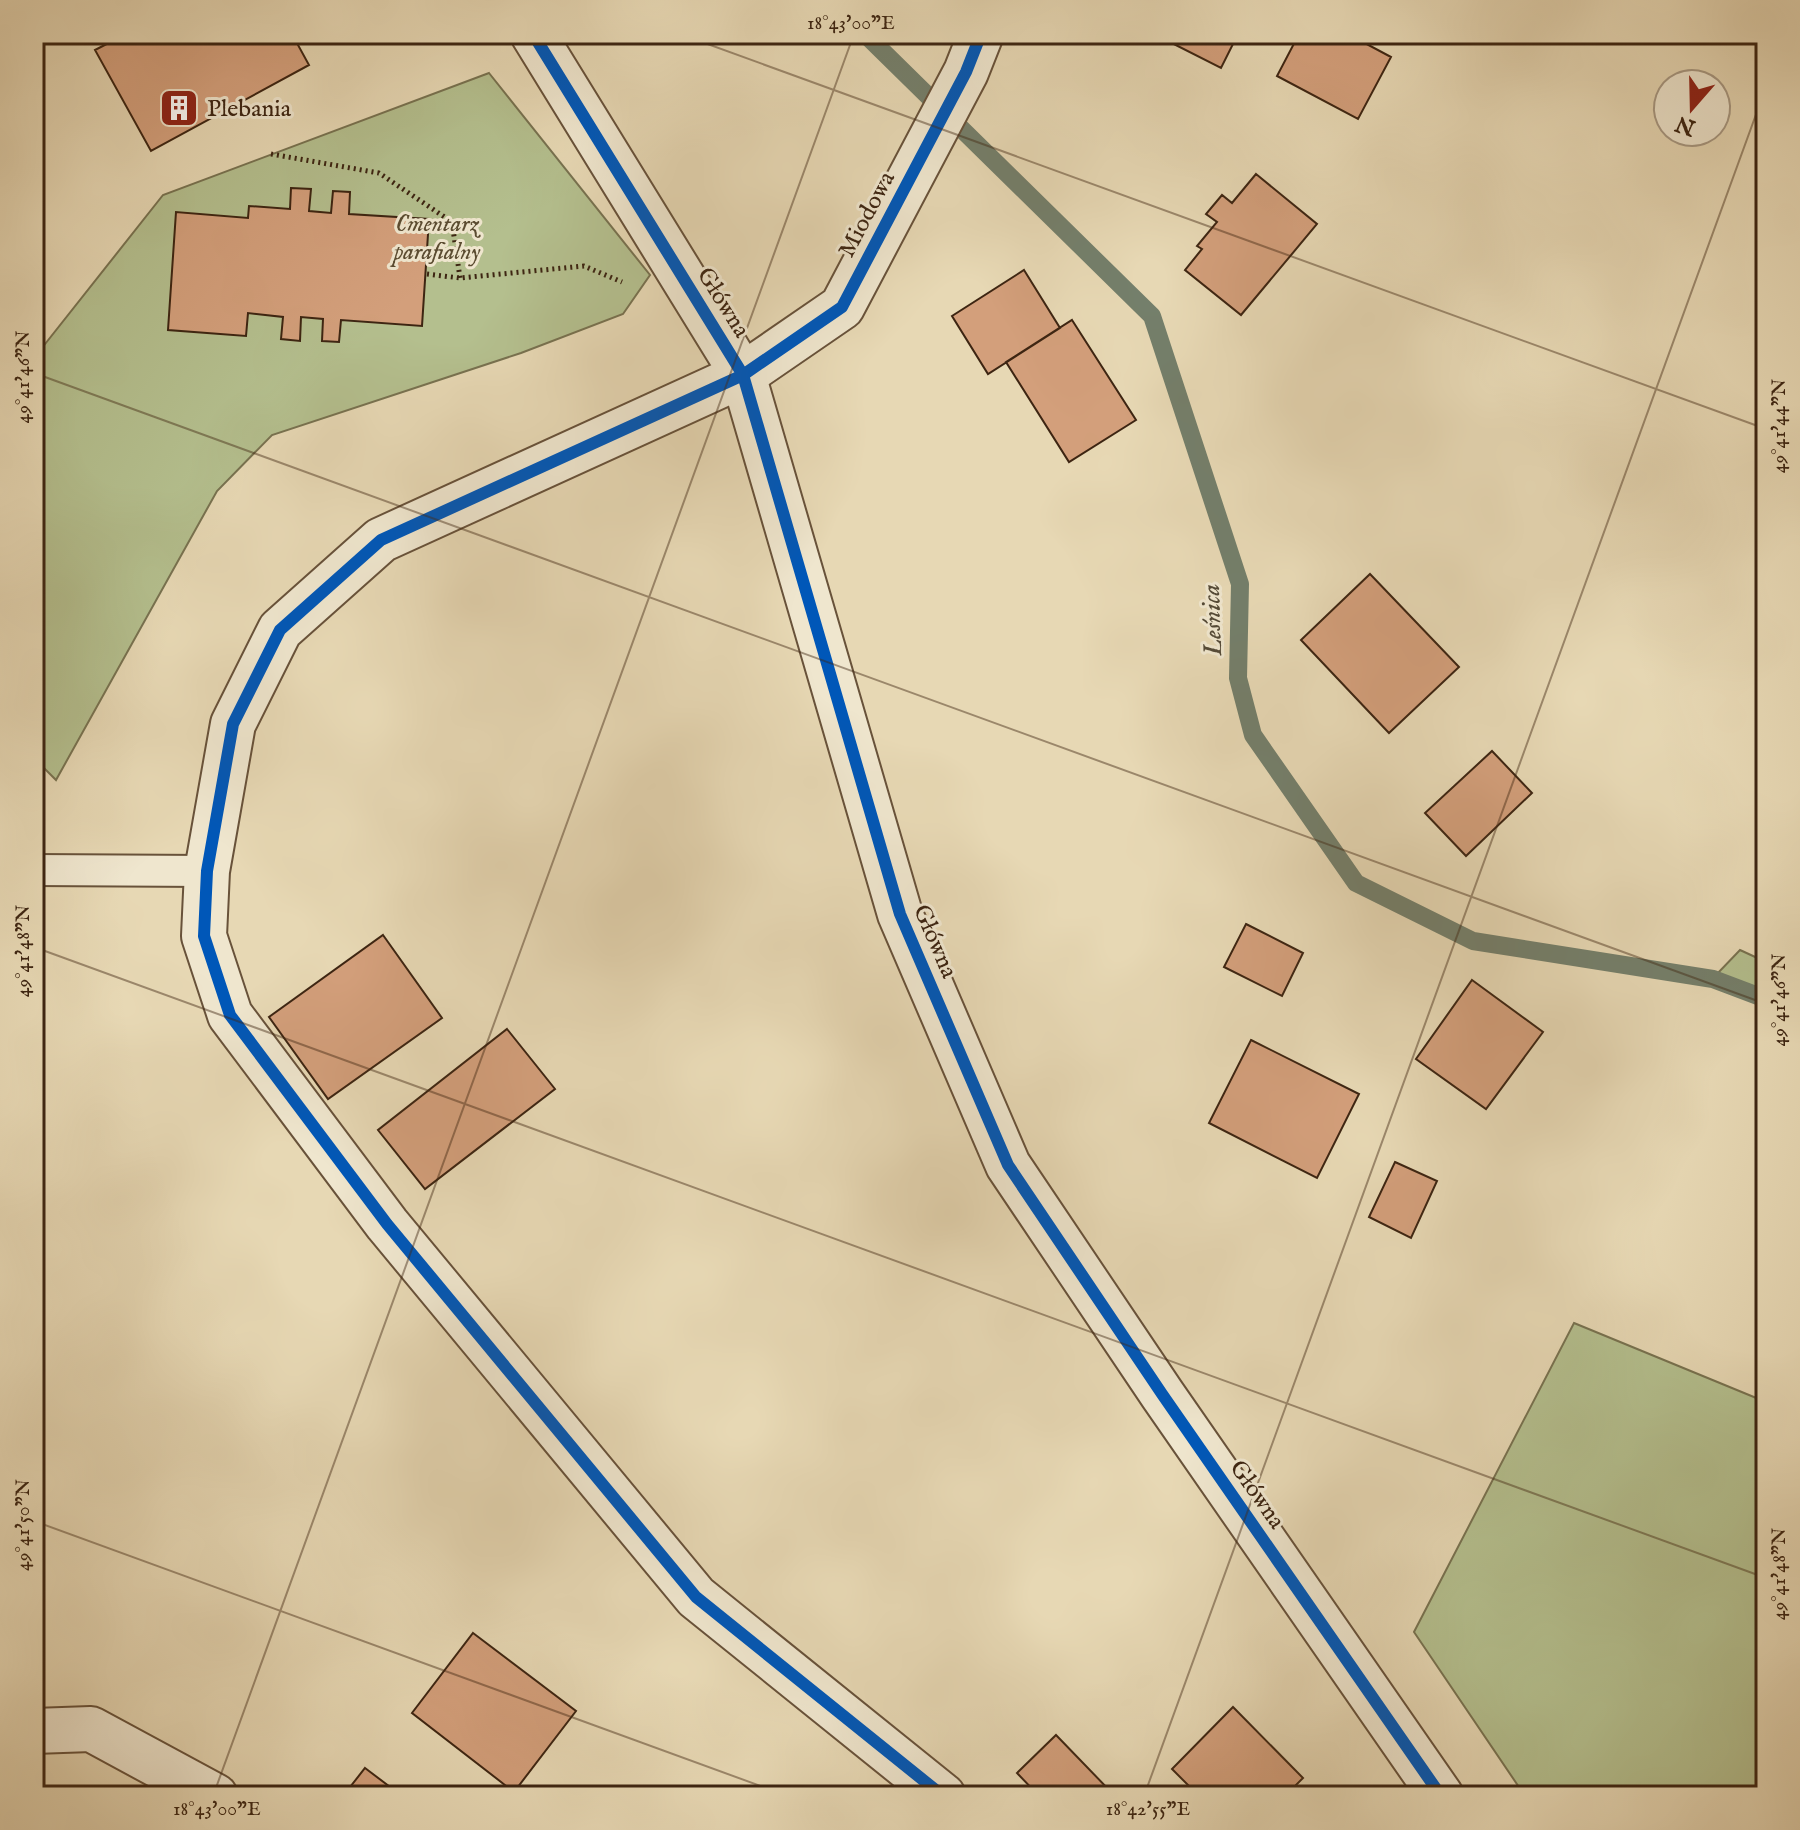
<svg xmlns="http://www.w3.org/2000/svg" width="1800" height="1830" font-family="'IM FELL English',serif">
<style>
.green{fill:#b4bf8e;stroke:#787250;stroke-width:2}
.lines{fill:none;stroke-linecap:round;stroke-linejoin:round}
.stream{stroke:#747f6b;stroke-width:18}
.building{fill:#d39f7b;stroke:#3d2512;stroke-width:2}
.service-casing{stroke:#68523a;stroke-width:34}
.minor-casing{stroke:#68523a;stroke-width:48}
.tertiary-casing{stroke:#68523a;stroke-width:48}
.path{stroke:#3d2512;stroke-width:5;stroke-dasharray:2 4;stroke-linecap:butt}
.service{stroke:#efe6ce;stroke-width:30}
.minor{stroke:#efe6ce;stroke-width:44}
.tertiary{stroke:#efe6ce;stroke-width:44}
.cycleway-casing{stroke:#efe6ce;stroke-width:17}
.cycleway{stroke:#0057b8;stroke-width:12}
.ticks{fill:none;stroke:#3d2512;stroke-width:2;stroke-opacity:0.45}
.labels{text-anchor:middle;stroke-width:6;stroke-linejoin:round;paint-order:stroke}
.poi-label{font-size:24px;fill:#3d2512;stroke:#efe6ce;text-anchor:start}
.street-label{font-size:24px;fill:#3d2512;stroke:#efe6ce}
.park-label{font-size:24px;font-style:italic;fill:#5b4c31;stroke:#efe6ce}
.water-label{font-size:26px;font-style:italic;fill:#544a37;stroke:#efe6ce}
.neatline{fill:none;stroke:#3d2512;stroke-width:3}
.ticks-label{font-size:20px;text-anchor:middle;fill:#3d2512}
</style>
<rect width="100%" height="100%" fill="#e7d8b4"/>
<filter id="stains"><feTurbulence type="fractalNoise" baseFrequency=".0025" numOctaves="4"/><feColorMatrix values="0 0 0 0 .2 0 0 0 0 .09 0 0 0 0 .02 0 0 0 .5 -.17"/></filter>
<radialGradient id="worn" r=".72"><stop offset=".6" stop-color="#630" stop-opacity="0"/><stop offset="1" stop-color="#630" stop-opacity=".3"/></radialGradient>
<path class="green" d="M489,73L650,275L623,314L521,353L272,435L217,491L56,780L34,758V358L163,195Z
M1740,950L1766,962V992L1715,976Z
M1574,1323L1766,1402V1796H1525L1414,1632Z"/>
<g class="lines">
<path class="stream" d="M865,34L1152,316L1240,584L1238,678L1253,735L1356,883L1473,941L1713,979L1766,999"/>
</g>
<path class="building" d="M126,34H292L309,65L151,151L95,50Z
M1154,34H1238L1221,68Z
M1299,34H1348L1391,57L1358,119L1277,76Z
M1256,174L1317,224L1241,315L1185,270L1202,249L1197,246L1217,222L1206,214L1222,195L1232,203Z
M291,188L311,189L309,211L331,213L333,191L350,192L349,214L429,219L422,326L341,320L339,342L322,341L323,319L301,317L300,341L281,339L283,317L248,313L246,336L168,330L176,212L248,218L249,206L290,209Z
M1024,270L1060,328L988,374L952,316Z
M1072,320L1136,420L1069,462L1006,362Z
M1370,574L1459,667L1389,733L1301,640Z
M1492,751L1532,793L1466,856L1425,813Z
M1246,924L1303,953L1282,996L1224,967Z
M383,935L442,1018L328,1099L269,1017Z
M1472,980L1543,1032L1486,1109L1416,1059Z
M507,1029L555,1089L425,1189L378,1130Z
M1251,1040L1359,1094L1317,1178L1209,1123Z
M1395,1162L1437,1181L1411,1238L1369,1217Z
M473,1633L576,1711L514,1792L412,1713Z
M1233,1707L1303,1778L1285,1796H1199L1172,1769Z
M1056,1735L1113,1794L1111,1796H1039L1017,1773Z
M365,1768L402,1796H343Z"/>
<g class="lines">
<defs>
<path id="service" d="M34,870L207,871"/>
<path id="minor" d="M34,1731L91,1729L215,1796
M943,1796L696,1597L387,1224L230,1015L204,936L207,871L233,724L280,630L381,540L743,375L842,307L966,72L981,34"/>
<path id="tertiary" d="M533,34L743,375L900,914L1008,1165L1162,1394L1441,1796"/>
</defs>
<use href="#service" class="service-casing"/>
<use href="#minor" class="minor-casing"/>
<use href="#tertiary" class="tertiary-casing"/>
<path class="path" d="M271,154L379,173L452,222L460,278
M427,274L460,278L584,266L622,282"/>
<use href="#service" class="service"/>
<use href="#minor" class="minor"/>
<use href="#tertiary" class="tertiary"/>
<defs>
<path id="cycleway" d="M533,34L743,375L900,914L1008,1165L1162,1394L1441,1796
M943,1796L696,1597L387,1224L230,1015L204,936L207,871L233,724L280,630L381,540L743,375L842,307L966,72L981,34"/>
</defs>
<use href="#cycleway" class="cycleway-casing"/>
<use href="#cycleway" class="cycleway"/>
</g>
<path class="ticks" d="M680,34L1766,429M34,373L1766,1004M34,947L1766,1578M34,1521L788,1796M213,1796L854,34M1144,1796L1766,87"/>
<defs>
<symbol id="building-square" viewBox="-11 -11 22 22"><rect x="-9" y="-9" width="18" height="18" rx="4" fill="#8f2418" stroke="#efe6ce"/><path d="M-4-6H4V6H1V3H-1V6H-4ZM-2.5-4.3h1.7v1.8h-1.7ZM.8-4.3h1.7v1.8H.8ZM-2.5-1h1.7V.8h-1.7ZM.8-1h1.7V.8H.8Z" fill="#fff"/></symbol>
</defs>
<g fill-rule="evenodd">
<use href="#building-square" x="157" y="86" width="44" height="44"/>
</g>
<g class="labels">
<g class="poi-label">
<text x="207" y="116">Plebania</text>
</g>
<g class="street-label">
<text transform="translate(866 214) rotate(-62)" y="8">Miodowa</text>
<text transform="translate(724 302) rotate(58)" y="8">Główna</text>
<text transform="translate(936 941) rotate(67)" y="8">Główna</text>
<text transform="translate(1258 1494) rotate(55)" y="8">Główna</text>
</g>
<g class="park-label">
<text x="437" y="231">Cmentarz<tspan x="437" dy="28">parafialny</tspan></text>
</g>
<g class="water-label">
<text transform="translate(1211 620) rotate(-92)" y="9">Leśnica</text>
</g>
</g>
<rect width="1800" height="1830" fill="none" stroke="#e7d8b4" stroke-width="88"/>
<g transform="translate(1692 108) rotate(200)"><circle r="38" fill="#efe6ce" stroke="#a89983" stroke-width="2"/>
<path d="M0-6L14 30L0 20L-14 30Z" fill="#8f2418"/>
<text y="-12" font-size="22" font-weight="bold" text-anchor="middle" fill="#3d2512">N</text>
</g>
<rect x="44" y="44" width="1712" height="1742" class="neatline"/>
<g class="ticks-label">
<text x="851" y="29">18°43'00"E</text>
<text transform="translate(22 377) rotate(-90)" y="7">49°41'46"N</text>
<text transform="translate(1778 426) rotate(-90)" y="7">49°41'44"N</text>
<text transform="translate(22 951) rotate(-90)" y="7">49°41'48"N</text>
<text transform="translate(1778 1000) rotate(-90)" y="7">49°41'46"N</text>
<text transform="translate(22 1525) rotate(-90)" y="7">49°41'50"N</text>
<text transform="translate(1778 1574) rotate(-90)" y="7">49°41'48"N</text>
<text x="217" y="1815">18°43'00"E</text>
<text x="1148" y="1815">18°42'55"E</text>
</g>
<rect width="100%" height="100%" filter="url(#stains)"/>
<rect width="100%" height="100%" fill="url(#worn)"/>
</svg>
